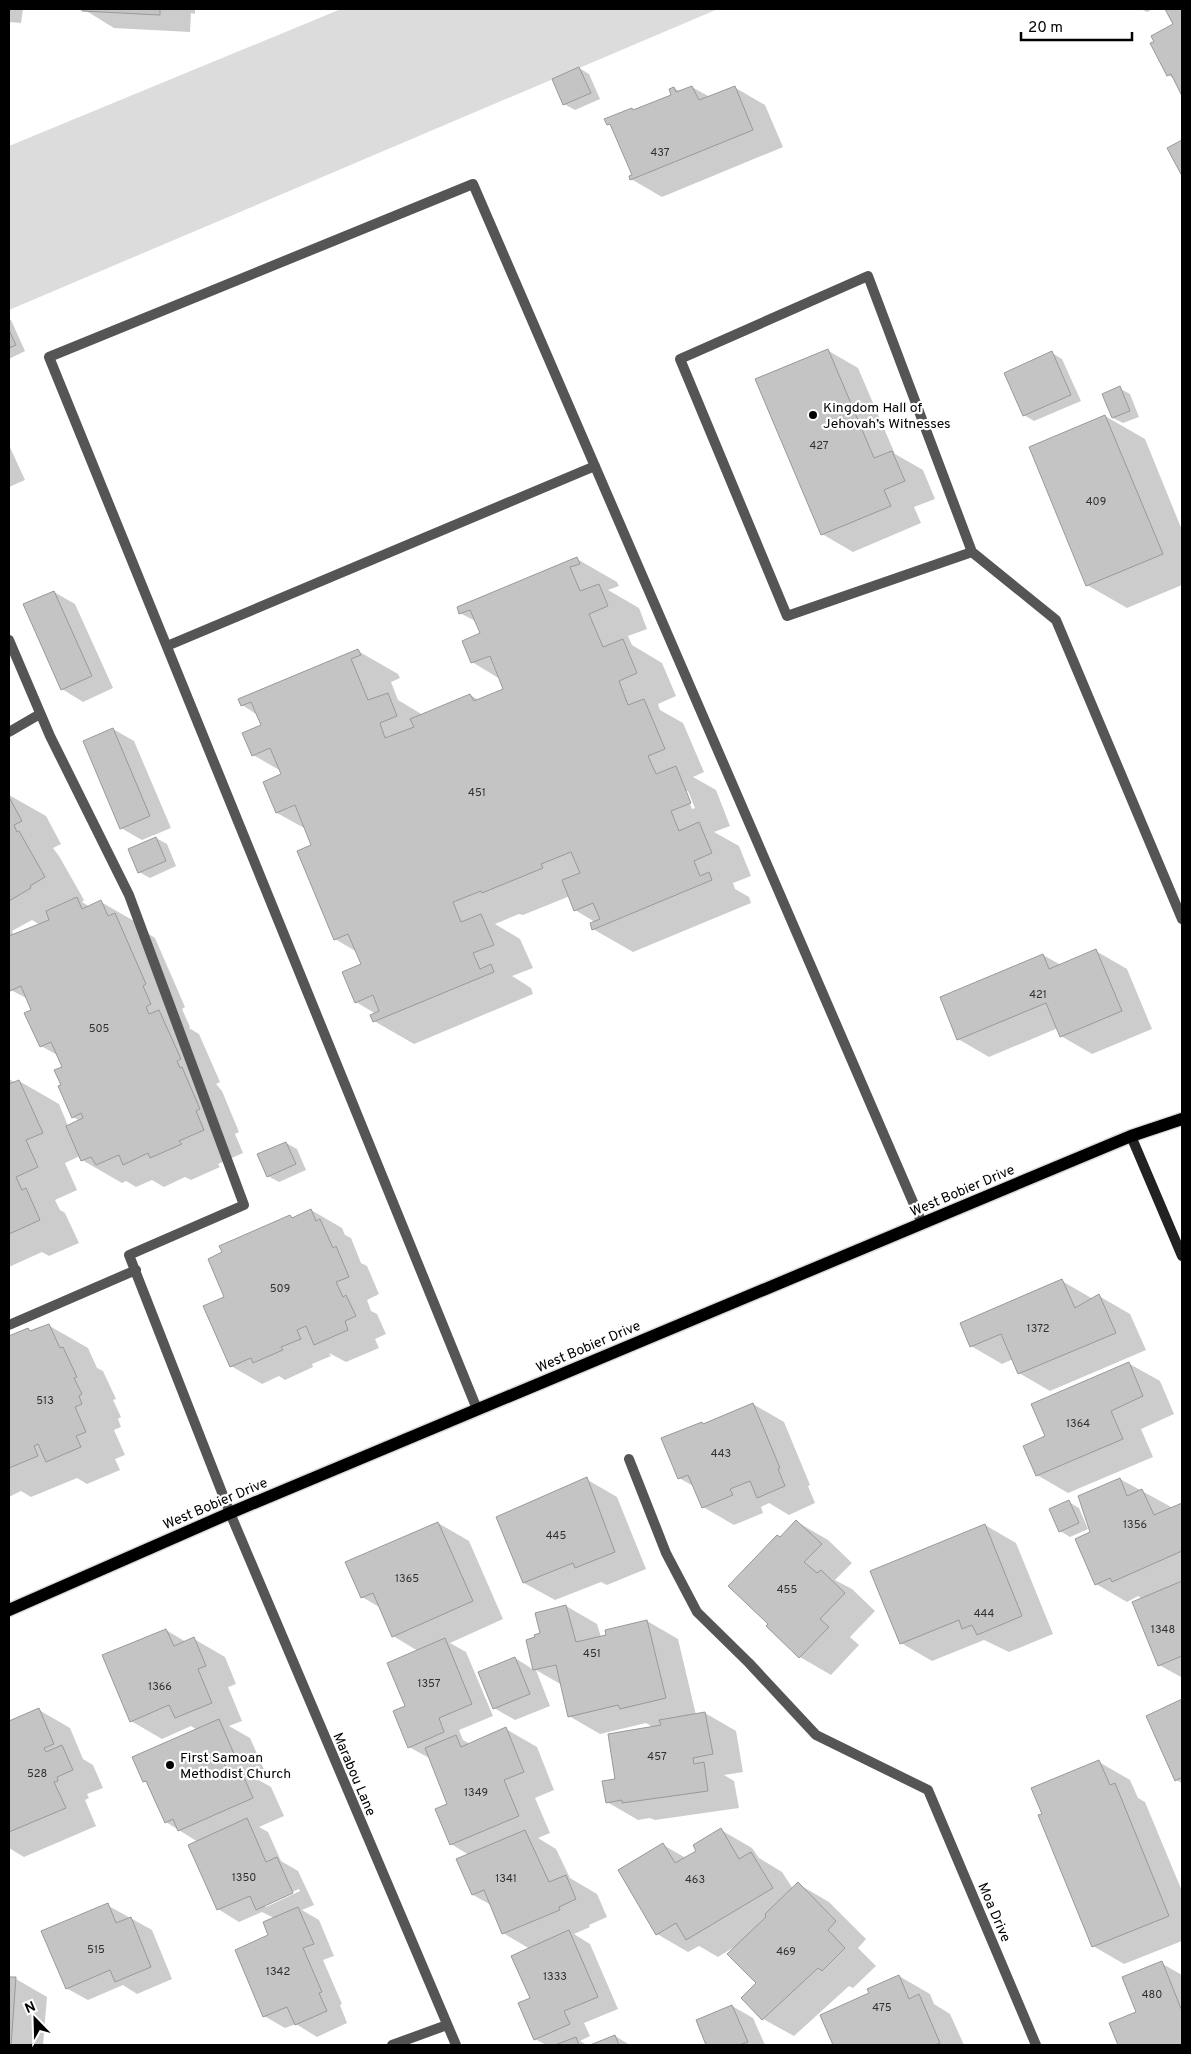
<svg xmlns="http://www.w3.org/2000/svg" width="1191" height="2054" font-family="Overpass,sans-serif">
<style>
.green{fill:#dcdcdc}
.shadow{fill:#0003;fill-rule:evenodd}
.building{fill:#c4c4c4;stroke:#999}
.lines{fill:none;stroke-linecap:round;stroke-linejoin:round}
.primary-casing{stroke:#dbdbdb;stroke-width:15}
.lane{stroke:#555;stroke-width:10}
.street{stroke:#555;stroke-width:10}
.secondary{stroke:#222;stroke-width:10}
.primary{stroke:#000;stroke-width:12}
.poi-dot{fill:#000;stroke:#fff;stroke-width:2}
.labels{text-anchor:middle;stroke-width:4.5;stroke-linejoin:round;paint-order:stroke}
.number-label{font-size:11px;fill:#313131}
.poi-label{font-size:14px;fill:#000;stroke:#fff;text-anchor:start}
.street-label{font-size:14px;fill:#000;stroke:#fff}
</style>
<rect width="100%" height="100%" fill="#fff"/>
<path class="green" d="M341,9H718L9,310V146Z"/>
<path class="shadow" d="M9,9H23L21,23L9,22Z
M83,9H195V14L191,13L190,32L114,28Z
M1141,9H1153L1147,12Z
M1166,9H1182V94L1175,79L1168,75L1174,25Z
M579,68L589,74L600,99L575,110L564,104Z
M692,87L710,97L734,87L765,105L783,147L662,197L631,179L633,176L613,127L608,124L673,95L674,88L681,92Z
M9,319L11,320L25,351L9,359Z
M827,350L858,368L895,454L923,470L935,499L914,507L921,523L853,552L822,534Z
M1052,353L1062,359L1081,401L1034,421L1024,415Z
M1119,388L1130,394L1139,417L1123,423L1113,418Z
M1105,416L1145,439L1182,530V585L1127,608L1087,585Z
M9,445L25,480L9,487Z
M577,559L617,582L619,586L608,590L639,608L647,629L628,636L632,645L662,663L676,696L658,704L660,710L683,723L704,772L693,777L716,790L730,826L714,832L739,846L751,876L733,883L735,889L749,897L751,903L633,952L593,929L595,922L575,910L570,896L523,915L519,914L495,924L520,939L533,968L512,976L531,988L533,994L414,1044L374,1021L376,1014L356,1002L363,965L357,952L335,939L313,846L306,829L277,813L283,775L281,771L253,755L262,726L256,714L242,705L358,651L398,674L400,678L391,682L398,700L423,715L470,695L479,700L505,689L500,679L472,662L463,641L482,634L477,622L460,613ZM685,791H688L695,808L692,809Z
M54,592L75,604L113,688L83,702L62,689Z
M113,729L134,741L171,828L142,840L121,828Z
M9,795L46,816L61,844L53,848L59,856L84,900L82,902L90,907L101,902L141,925L144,931L155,938L185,1007L182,1009L190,1027L189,1028L199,1034L220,1082L216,1084L222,1091L239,1132L235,1134L243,1153L218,1164L220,1167L191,1180L185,1177L164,1187L152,1180L136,1187L126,1181L122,1183L82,1160L80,1156L65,1163L77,1190L55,1200L60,1210L65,1213L79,1243L49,1256L42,1252L9,1267V1079L16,1083L19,1081L59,1104L68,1126L80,1121L73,1117L62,1086L63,1067L59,1056L41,1046L33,1010L28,999L11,990L9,984ZM32,920L40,925L14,935L12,931Z
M156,838L167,844L176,866L150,878L139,872Z
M1096,951L1127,969L1152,1029L1092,1054L1061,1036L1058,1028L989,1057L958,1039L1043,955L1061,965Z
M286,1143L297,1149L306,1170L279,1182L268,1176Z
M311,1210L342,1228L345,1235L351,1238L361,1263L367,1266L379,1294L367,1300L371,1311L377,1314L386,1334L375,1339L379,1348L346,1362L329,1353L331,1356L312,1364L313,1367L285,1380L279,1376L262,1384L231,1366L226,1297L290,1216L294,1218Z
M1062,1281L1093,1299L1099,1296L1130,1314L1146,1350L1050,1391L1019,1373L1013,1359L1002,1364L971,1346Z
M48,1325L88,1348L97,1368L103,1371L116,1399L113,1400L121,1417L118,1419L121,1427L114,1430L125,1455L115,1459L120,1470L87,1484L77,1478L31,1497L21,1491L9,1497V1338L28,1329L32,1332Z
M1128,1363L1160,1381L1174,1414L1141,1429L1153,1457L1068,1493L1037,1475L1047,1437Z
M753,1404L784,1422L810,1485L808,1486L815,1503L789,1515L769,1503L761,1507L763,1513L734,1525L703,1507L695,1487L679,1478L704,1425Z
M586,1479L617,1497L646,1569L607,1585L601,1582L555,1600L524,1583Z
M1120,1479L1173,1508L1182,1504V1676L1181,1677L1159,1665L1143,1599L1138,1596L1127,1602L1096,1584L1092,1533Z
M1069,1502L1079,1508L1088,1529L1070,1537L1060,1531Z
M797,1522L828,1540L852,1563L835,1580L852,1589L875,1611L850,1637L859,1645L831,1675L800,1657L781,1538Z
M438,1523L469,1541L503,1619L450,1643L466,1652L493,1716L459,1730L463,1740L470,1744L506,1729L537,1747L554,1790L535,1798L550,1833L538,1838L556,1849L570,1878L597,1894L607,1917L589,1925L590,1927L574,1934L590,1944L618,2009L584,2023L590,2036L580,2041L587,2045H546L535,2039L530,1949L503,1933L491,1905L473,1895L469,1855L451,1844L448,1805L431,1759L409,1747L406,1707L418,1651L393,1636L381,1608L362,1597Z
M985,1525L1016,1543L1053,1634L1009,1652L984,1640L932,1661L901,1643Z
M566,1606L597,1624L601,1637L647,1621L678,1639L696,1715L705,1713L736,1731L743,1772L724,1775L734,1781L739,1808L655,1820L650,1818L638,1820L607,1802L617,1780L653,1727L646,1723L600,1734L569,1716L562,1685L536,1670L550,1706L515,1720L494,1708L515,1658L534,1670L541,1634Z
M166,1630L186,1642L194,1639L225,1657L236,1684L228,1687L242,1721L229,1726L250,1738L266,1774L255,1778L271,1787L284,1816L259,1827L268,1832L281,1861L298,1871L314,1905L302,1910L319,1920L334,1956L323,1960L342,2004L340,2005L347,2023L317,2037L296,2024L285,2028L264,2016L270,1936L274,1918L262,1912L239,1922L218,1909L198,1842L166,1822L149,1784L144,1781L197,1730L191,1726L162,1739L131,1721ZM299,1889L300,1891L266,1907L264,1905Z
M1182,1701V1783L1176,1780L1148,1716Z
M39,1710L70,1728L83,1759L93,1765L103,1788L87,1794L89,1798L85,1800L96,1826L24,1857L9,1848V1723Z
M1099,1762L1130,1780L1138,1798L1145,1802L1182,1891V1941L1124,1964L1093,1946L1043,1814Z
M721,1830L752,1848L759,1858L782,1872L793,1889L798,1884L829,1902L866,1939L858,1948L876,1966L853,1988L849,1986L794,2036L763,2019L757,1983L734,1947L718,1957L699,1946L688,1952L657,1934L663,1845L686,1858L698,1852Z
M107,1905L152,1930L172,1979L137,1994L123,1985L88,2000L66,1988Z
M1161,1963L1182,1975V2045H1119L1110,2023L1137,2012Z
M899,1976L930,1994L934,2004L950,2014L964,2045H834L822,2016L871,1994Z
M9,1978L16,1979L47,1997L43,2045H9Z
M732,2006L753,2018L765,2045H707L697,2021Z
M615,2036L630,2045H593Z"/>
<path class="building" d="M82,9H160V15L82,11Z
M1165,9H1182V96L1171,74L1167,76L1150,43L1154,42L1151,36L1173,24Z
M579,67L591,93L563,105L552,79Z
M692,86L699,100L735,86L753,130L630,180L629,176L632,175L610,124L607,125L604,119L632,108L633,110L671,95L669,89L674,87L676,92Z
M1182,140V176L1167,148Z
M9,330L16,345L9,348Z
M828,349L874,458L892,451L905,481L884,490L891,506L821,535L755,379Z
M1052,351L1071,395L1023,416L1004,373Z
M1120,386L1130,411L1112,418L1102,394Z
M1105,415L1163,554L1086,586L1029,447Z
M577,557L580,564L570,567L580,591L599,584L608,606L589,614L603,647L623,639L637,673L619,681L628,705L644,699L665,749L648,756L656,774L676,766L691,803L671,811L679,831L699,822L712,853L694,861L700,876L709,872L712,880L592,930L590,923L600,919L593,903L574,911L562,880L580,873L571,852L541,864L543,868L482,893L481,891L453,902L461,922L481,914L494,945L473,953L480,969L491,964L494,972L373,1022L370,1015L379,1011L373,995L355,1003L342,972L361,964L348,934L334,940L297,851L311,845L295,805L276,813L263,782L281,774L270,748L252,756L242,733L261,725L251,702L241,706L238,699L358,649L361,655L351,659L368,700L388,693L397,716L380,723L385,738L414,727L410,719L470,694L474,701L503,689L490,656L471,663L462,641L480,633L470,610L459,614L457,607Z
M54,591L92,676L61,690L23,604Z
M113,728L150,816L120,829L83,741Z
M9,797L22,821L14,825L17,832L19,831L45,877L30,886L31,888L9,901Z
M156,837L166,861L138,873L128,849Z
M77,897L82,909L101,900L108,916L115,913L146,984L143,986L151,1004L146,1007L149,1014L159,1010L181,1059L177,1061L180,1068L182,1067L200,1109L196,1111L204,1130L179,1141L182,1144L150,1158L148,1153L123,1165L119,1155L96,1165L91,1157L81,1161L66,1126L83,1118L81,1113L72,1118L58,1086L61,1085L54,1070L62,1067L51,1042L40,1047L24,1013L31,1010L21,986L10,991L9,987V936L49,920L46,911Z
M1096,949L1122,1011L1060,1037L1046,1003L957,1040L940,997L1043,954L1049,969Z
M19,1080L43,1133L26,1140L38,1167L16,1177L22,1190L26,1188L40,1220L9,1234V1084Z
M286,1142L296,1164L267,1177L257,1154Z
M311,1209L316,1221L320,1219L333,1248L336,1246L349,1277L336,1282L343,1297L346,1295L356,1316L345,1321L348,1330L314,1345L306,1326L297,1330L301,1339L281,1347L283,1350L253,1363L251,1358L230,1367L203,1306L224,1297L208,1259L222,1252L219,1246L290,1215L292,1218Z
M1062,1279L1075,1308L1099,1294L1116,1333L1018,1374L1001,1334L970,1347L960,1323Z
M49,1324L60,1348L63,1347L77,1377L74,1378L82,1394L79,1396L82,1404L75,1407L86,1432L76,1436L81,1447L46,1462L38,1444L34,1446L38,1456L9,1468V1336L28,1328L30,1331Z
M1129,1362L1143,1396L1111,1411L1123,1439L1036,1476L1023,1446L1045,1436L1031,1404Z
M753,1403L780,1468L778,1469L785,1486L757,1498L750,1481L730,1489L733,1495L702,1508L688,1475L678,1479L661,1438L702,1422L703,1424Z
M587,1477L615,1552L575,1568L573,1563L523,1583L496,1517Z
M1120,1478L1127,1496L1142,1489L1154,1515L1182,1503V1551L1112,1582L1110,1578L1095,1585L1075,1539L1090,1532L1078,1496Z
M1069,1500L1079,1523L1059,1532L1049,1509Z
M796,1520L822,1544L804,1562L817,1573L821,1570L845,1593L820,1619L829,1627L799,1658L766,1626L768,1624L728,1586L777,1535L780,1537Z
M438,1522L473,1601L392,1637L373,1593L361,1598L345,1562Z
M985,1524L1022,1616L977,1635L972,1625L962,1629L959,1620L900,1644L870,1571Z
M1182,1581V1656L1158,1666L1132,1602Z
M566,1605L576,1642L606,1635L605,1630L647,1620L666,1698L620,1709L618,1705L568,1717L556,1665L533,1670L526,1640L535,1637L534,1635L540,1633L535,1613Z
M166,1629L174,1646L194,1637L206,1666L198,1669L212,1703L175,1718L169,1705L130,1722L102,1655Z
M445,1638L472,1704L439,1718L444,1732L408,1748L393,1711L405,1706L387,1663Z
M515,1657L530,1694L493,1709L478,1672Z
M1182,1699V1777L1175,1781L1146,1716Z
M39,1708L54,1744L44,1748L46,1752L62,1745L73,1770L57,1777L58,1781L54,1782L66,1808L9,1832V1721Z
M705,1712L713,1754L693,1758L694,1764L704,1762L708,1791L622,1803V1800L606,1803L602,1781L615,1779L608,1734L661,1725L659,1720Z
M219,1719L235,1756L223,1761L228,1773L240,1768L253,1798L178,1831L173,1819L165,1823L146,1781L143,1782L132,1757Z
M506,1727L524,1772L504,1780L519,1816L450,1845L435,1809L447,1804L425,1748L456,1735L461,1747Z
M1099,1760L1110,1785L1115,1783L1169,1916L1092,1947L1038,1815L1042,1814L1031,1788Z
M247,1818L266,1862L277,1857L293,1893L256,1910L250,1896L217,1910L188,1845Z
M721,1828L739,1859L751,1852L773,1888L686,1940L676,1923L656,1935L618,1870L663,1843L675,1863L696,1851L693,1845Z
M525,1830L549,1882L566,1875L576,1899L559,1907L560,1910L502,1934L484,1890L472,1895L456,1859Z
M798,1882L836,1921L828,1930L845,1948L822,1971L818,1968L762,2020L741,1998L756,1983L727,1954L766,1917L765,1914Z
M108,1903L116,1923L131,1917L151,1967L115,1982L110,1970L66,1989L41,1931Z
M298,1907L314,1944L303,1948L322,1992L319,1993L327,2011L295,2025L287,2007L263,2017L235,1950L268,1935L263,1922Z
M569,1930L598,1997L564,2011L570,2024L534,2040L518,2003L530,1998L511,1956Z
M1162,1961L1182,2011V2045H1118L1109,2023L1136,2012L1122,1977Z
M899,1975L909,1999L919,1994L940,2043L935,2045H833L820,2015L869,1993L867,1989Z
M9,1977H16L11,2045H9Z
M732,2005L748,2042L739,2045H706L696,2020Z
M615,2035L619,2045H590Z
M576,2037L579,2045H555Z"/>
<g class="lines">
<defs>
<path id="primary" d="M9,1610L230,1513L1131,1136L1182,1119"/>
</defs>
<use href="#primary" class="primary-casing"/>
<path class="lane" d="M972,552L787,616L680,359L868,276L972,552L1056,620L1182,919
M167,646L595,466
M477,1409L49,357L473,184L922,1223"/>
<path class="street" d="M9,640L50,736L129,895L244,1205L129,1255L230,1513L456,2045
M9,732L40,714
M9,1325L136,1270
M629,1459L666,1553L697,1612L749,1663L816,1735L928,1790L1036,2045
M392,2045L447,2025"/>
<path class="secondary" d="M1131,1136L1182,1256"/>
<use href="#primary" class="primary"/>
</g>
<g class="poi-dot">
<circle cx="813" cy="415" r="5"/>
<circle cx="170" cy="1765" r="5"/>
</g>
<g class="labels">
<g class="number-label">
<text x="660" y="156">437</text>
<text x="819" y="449">427</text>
<text x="1096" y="505">409</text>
<text x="477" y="796">451</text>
<text x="1038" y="998">421</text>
<text x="99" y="1032">505</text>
<text x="280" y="1292">509</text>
<text x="1038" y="1332">1372</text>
<text x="45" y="1404">513</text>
<text x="1078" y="1427">1364</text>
<text x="721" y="1457">443</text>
<text x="1135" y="1528">1356</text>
<text x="556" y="1539">445</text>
<text x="407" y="1582">1365</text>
<text x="787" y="1593">455</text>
<text x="984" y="1617">444</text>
<text x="1163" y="1633">1348</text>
<text x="592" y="1657">451</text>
<text x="429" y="1687">1357</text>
<text x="160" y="1690">1366</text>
<text x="657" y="1760">457</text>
<text x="37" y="1777">528</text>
<text x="476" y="1796">1349</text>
<text x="244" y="1881">1350</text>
<text x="506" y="1882">1341</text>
<text x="695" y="1883">463</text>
<text x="96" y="1953">515</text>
<text x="786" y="1955">469</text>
<text x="278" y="1975">1342</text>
<text x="555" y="1980">1333</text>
<text x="1152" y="1998">480</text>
<text x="882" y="2011">475</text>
</g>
<g class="poi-label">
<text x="823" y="412">Kingdom Hall of<tspan x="823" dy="16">Jehovah’s Witnesses</tspan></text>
<text x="180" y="1762">First Samoan<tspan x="180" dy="16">Methodist Church</tspan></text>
</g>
<g class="street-label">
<text transform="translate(962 1190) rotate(-23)" y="5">West Bobier Drive</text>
<text transform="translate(588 1346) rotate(-23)" y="5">West Bobier Drive</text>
<text transform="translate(215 1503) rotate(-23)" y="5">West Bobier Drive</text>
<text transform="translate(355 1774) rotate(67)" y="5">Marabou Lane</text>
<text transform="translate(995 1912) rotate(67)" y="5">Moa Drive</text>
</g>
</g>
<rect width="1191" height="2054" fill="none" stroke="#000000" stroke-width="20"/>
<g transform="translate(35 2019) rotate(337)" stroke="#ffffff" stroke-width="4" paint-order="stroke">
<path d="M0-4L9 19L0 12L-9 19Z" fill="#000000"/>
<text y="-8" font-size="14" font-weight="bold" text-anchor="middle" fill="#000000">N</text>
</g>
<path d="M1021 32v8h111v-8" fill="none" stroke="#000000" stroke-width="2.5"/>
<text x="1028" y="32" font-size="15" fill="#000000" stroke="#ffffff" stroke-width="4" paint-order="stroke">20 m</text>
</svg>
